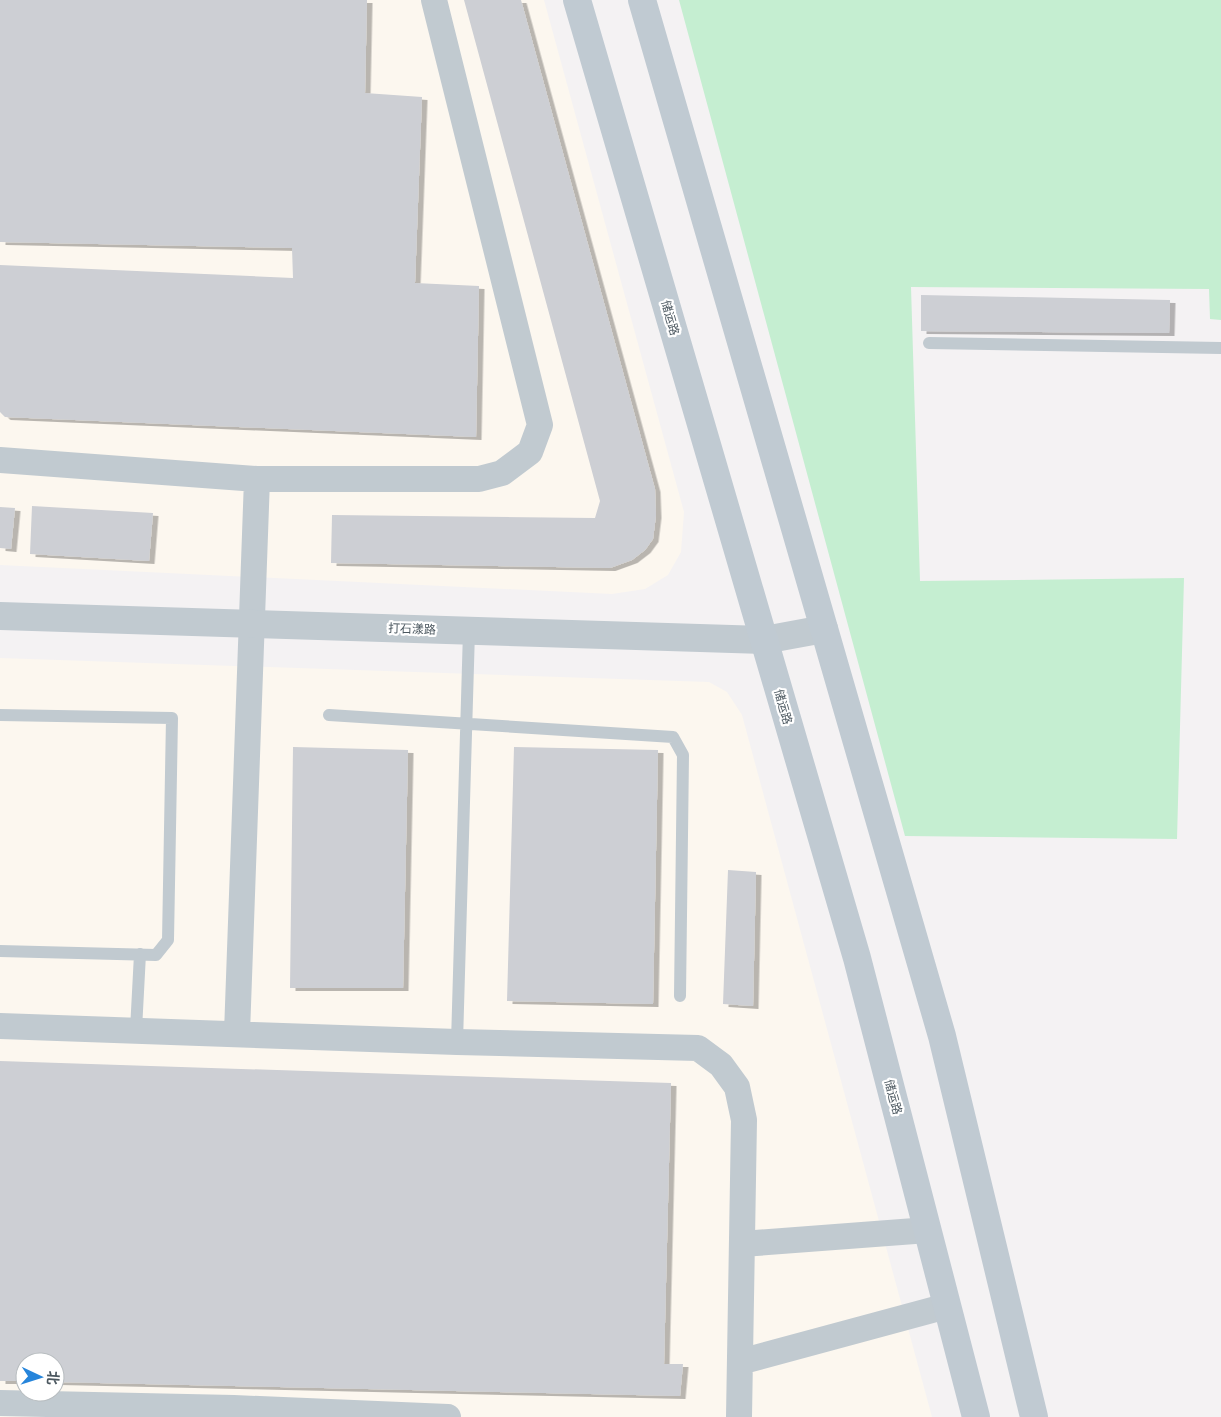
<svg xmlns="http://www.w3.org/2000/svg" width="1221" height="1417" font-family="Inter,'Noto Sans SC',sans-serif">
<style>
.commercial{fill:#fcf7ef;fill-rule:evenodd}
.green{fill:#c5eed1}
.building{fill:#cdcfd4;filter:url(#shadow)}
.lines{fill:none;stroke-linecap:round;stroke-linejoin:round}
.service{stroke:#c1cad0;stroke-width:12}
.minor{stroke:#c1cad0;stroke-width:26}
.tertiary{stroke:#c1cad0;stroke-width:28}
.secondary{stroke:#c0cad2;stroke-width:28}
.labels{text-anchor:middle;stroke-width:4.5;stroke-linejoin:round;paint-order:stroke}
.street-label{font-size:12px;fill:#4b575f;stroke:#fff}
</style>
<defs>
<filter id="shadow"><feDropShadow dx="5.5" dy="3" stdDeviation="0" flood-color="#0004"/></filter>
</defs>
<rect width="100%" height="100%" fill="#f4f2f3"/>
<path class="commercial" d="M0,0H544L684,512L681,552L668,575L645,589L612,594L0,565Z
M0,658L709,682L727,692L742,715L932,1417H0ZM25,1362H55V1392H25Z"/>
<path class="green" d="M679,0H1221V320L1210,319L1209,289L911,287L920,581L1184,578L1177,839L905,836Z"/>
<path class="building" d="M0,0H367L365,93L422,97L415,283L479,286L476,437L5,417L0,412V265L293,278L292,248L0,242Z
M464,0H521L655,489L656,515L653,539L645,550L632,560L610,568L331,563L332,515L595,518L600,501Z
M921,295L1170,300L1169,333L921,331Z
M32,506L153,513L149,561L30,554Z
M0,507L15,508L11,549L0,548Z
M293,747L408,750L403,988H290Z
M514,747L658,750L653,1004L507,1001Z
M728,870L756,872L753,1006L723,1004Z
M0,1061L671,1083L664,1364H683L680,1396L55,1382V1362H25V1381H0Z"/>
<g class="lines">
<path class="service" d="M929,343L1221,348
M0,715L172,718L168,940L156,955L0,951
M329,715L673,737L683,755L680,996
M136,1030L140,954
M457,1042L469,631"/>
<path class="minor" d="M0,460L257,479H479L502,473L530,452L540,425L434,0
M0,1026L457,1042L698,1048L721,1065L737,1087L744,1120L739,1417
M237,1033L257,479
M742,1244L928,1230
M740,1362L947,1306
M0,1403L234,1408L448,1417"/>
<path class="tertiary" d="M0,616L764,640L824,629"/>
<path class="secondary" d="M577,0L857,958L976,1417
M642,0L942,1036L1034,1417"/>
</g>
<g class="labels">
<g class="street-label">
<text transform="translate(670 318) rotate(74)" y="4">储运路</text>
<text transform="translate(412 629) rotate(2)" y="4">打石漾路</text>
<text transform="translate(783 707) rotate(74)" y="4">储运路</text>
<text transform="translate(893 1097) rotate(75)" y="4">储运路</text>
</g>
</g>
<g transform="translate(40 1377) rotate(94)"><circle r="24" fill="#ffffff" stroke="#b7bcbf"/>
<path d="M0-4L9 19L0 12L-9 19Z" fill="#2685db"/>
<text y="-8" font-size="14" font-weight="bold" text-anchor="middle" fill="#4b575f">北</text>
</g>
</svg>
